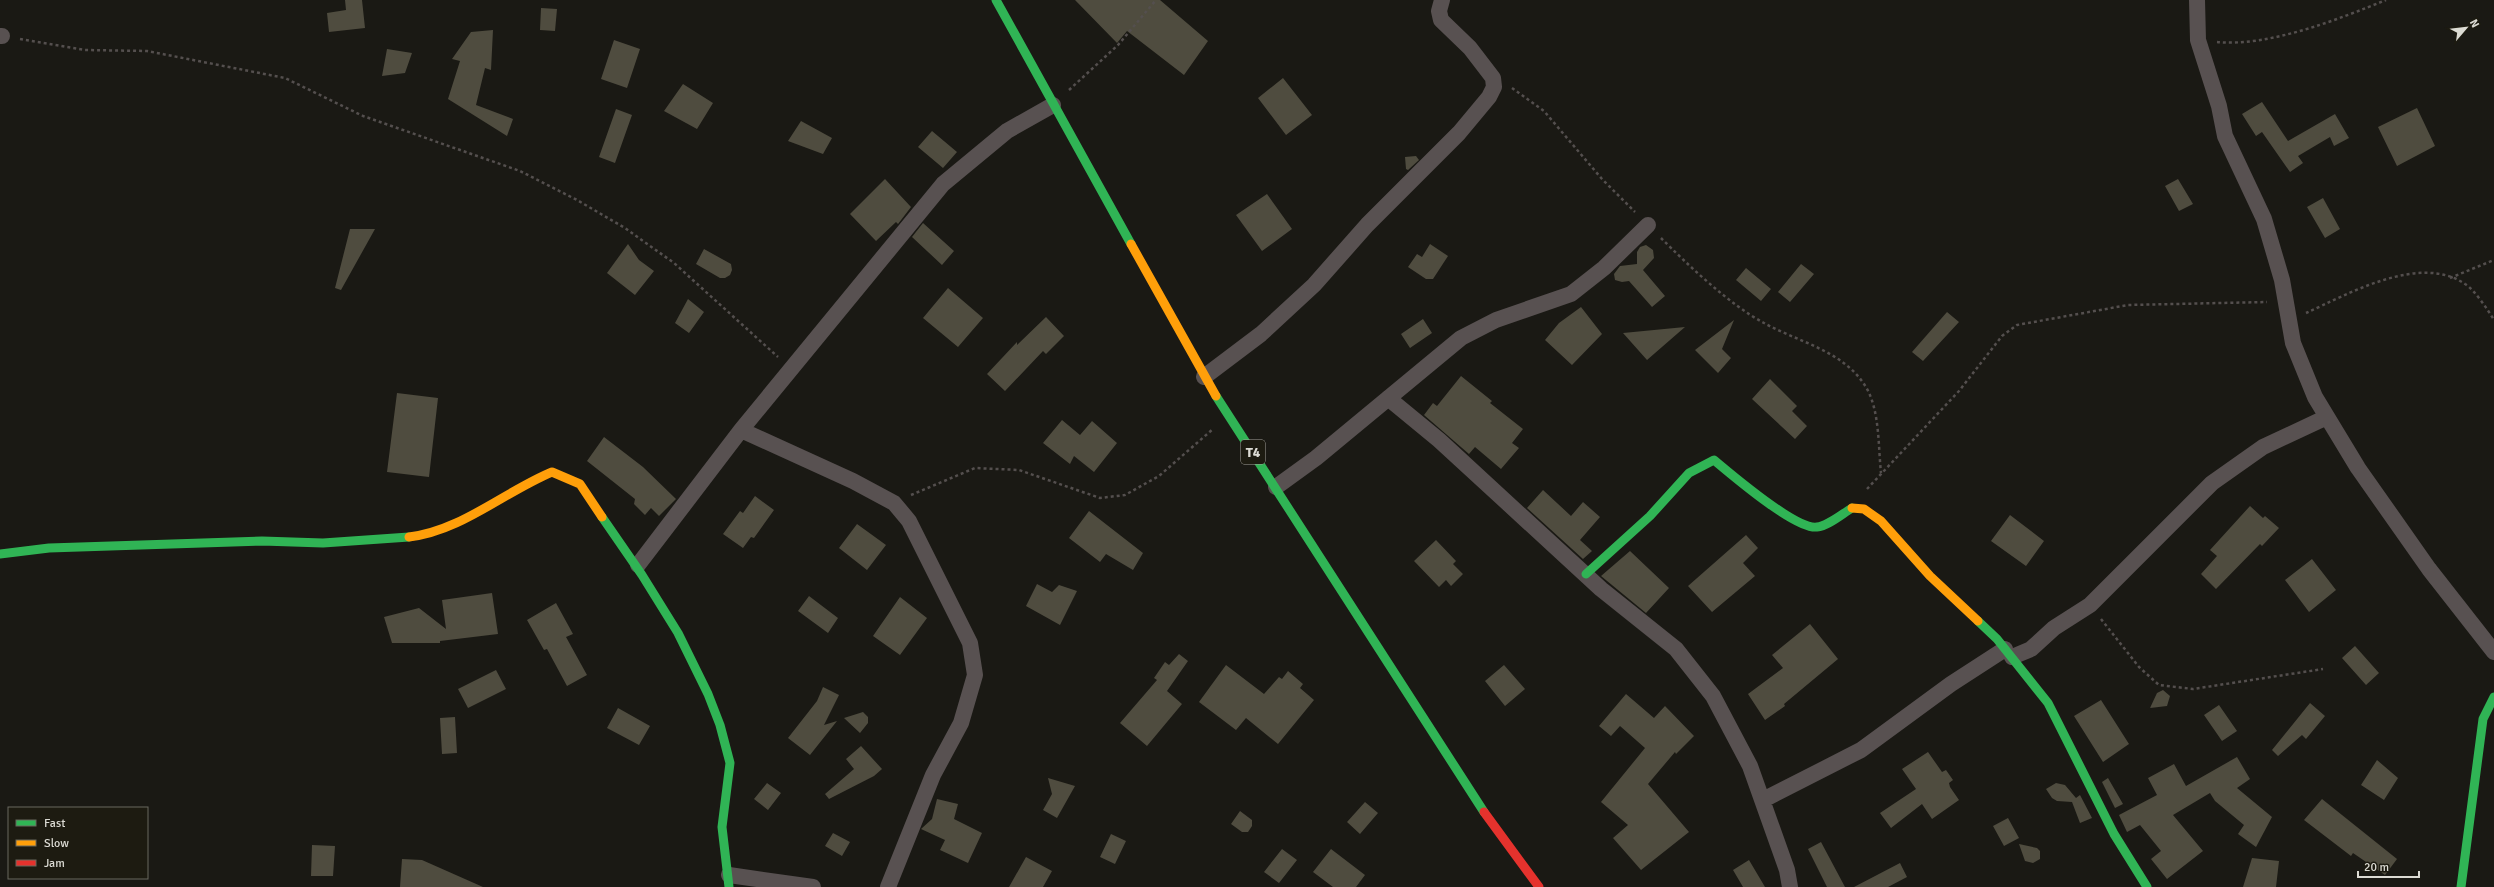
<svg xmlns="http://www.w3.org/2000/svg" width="2494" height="887" font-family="Signika,sans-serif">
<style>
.building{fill:#4f4c3f}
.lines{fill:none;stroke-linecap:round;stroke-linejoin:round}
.path{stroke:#544f4e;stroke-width:2.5;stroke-dasharray:3 3;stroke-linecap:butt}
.street{stroke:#585151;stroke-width:16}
.fast{stroke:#30b455;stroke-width:9}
.slow{stroke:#ff9f0a;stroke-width:9}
.jam{stroke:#e5322d;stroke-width:9}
.labels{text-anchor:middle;stroke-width:4;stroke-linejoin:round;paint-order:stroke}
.shield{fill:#1d1b11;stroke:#a3a19a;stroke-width:1}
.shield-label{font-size:14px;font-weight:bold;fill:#dcdbd4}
</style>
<rect width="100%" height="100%" fill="#1a1914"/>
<path class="building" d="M345,0H362L365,28L329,32L327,13L346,10Z
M1075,0H1160L1208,41L1184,75L1127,31L1117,43Z
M541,8L557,9L555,31L540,30Z
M493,30L491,70L485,68L476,105L513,119L507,136L448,99L460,61L452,59L471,32Z
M614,40L640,49L627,88L601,79Z
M387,49L412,53L405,73L382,76Z
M1283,78L1312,115L1286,135L1258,98Z
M683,84L713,103L697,129L664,111Z
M2262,102L2288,141L2335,114L2349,138L2334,146L2330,137L2298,156L2303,163L2290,172L2262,132L2256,136L2242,114Z
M2417,108L2435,146L2397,166L2378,127Z
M616,109L632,115L615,163L599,157Z
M801,121L832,138L823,154L788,141Z
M932,131L957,152L943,168L918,147Z
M1416,156L1419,160L1408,170L1406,169L1405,157Z
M885,179L911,207L898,224L896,222L876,241L850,214Z
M2178,179L2193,204L2179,211L2165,186Z
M1267,194L1292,229L1262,251L1236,215Z
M2323,198L2340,229L2325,238L2307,207Z
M923,223L954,251L942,265L912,237Z
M350,229H375L341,290L335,288Z
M628,244L639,260L654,271L635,295L607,273Z
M1430,244L1448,256L1433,279H1426L1408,267L1417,254L1422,257Z
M1646,245L1653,250L1654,258L1643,270L1665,296L1652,307L1629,281L1622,282L1615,280L1614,274L1620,266L1637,264V252L1640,247Z
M704,249L731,264L732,270L730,275L725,278H720L696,264Z
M1801,264L1814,274L1790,302L1778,292Z
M1746,268L1771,289L1761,301L1736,280Z
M948,288L983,318L958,347L923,318Z
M688,299L704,312L689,333L675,323Z
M1581,307L1602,334L1572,365L1545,340L1559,323Z
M1947,312L1959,322L1923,361L1912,352Z
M1046,317L1064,336L1046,354L1043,351L1005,391L987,374L1017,342V345Z
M1423,319L1432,333L1410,348L1401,334Z
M1734,320L1722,349L1731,358L1718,373L1695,350Z
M1685,327L1647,360L1623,333Z
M1461,376L1492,401L1490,403L1523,429L1512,443L1519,448L1501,469L1475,447L1469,454L1424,415L1433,403L1437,406Z
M1770,379L1797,406L1792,411L1807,426L1795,439L1752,399Z
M397,393L438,398L429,477L387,472Z
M1062,420L1080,435L1092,421L1117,443L1094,472L1074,456L1070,464L1043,443Z
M604,437L643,467L676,499L659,516L651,508L645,515L634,504L635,499L587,461Z
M1543,490L1571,516L1583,502L1600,517L1580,540L1592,551L1583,559L1527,508Z
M755,496L774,510L754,538L751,537L743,548L723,534L740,511L743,513Z
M2250,506L2263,518L2265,516L2279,528L2262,546L2260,544L2216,589L2201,574L2217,556L2210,550Z
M1089,511L1143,553L1133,570L1106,554L1100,562L1069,538Z
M2010,515L2044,541L2026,566L1991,541Z
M857,524L886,545L867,570L839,548Z
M1746,535L1758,548L1743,563L1755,576L1712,612L1688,586Z
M1436,540L1456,561L1453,564L1463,574L1451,586L1446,580L1439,587L1414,561Z
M1630,551L1669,588L1646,613L1601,576Z
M2312,559L2336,590L2309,612L2285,580Z
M1037,584L1052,592L1059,585L1077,591L1060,625L1026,606Z
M492,593L498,634L440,641V643H392L384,617L419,608L446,629L442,600Z
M809,596L838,618L828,633L798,611Z
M900,597L927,618L900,655L873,636Z
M556,603L573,634L566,637L587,675L567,686L547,649L544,650L527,620Z
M1810,624L1838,659L1784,704L1785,706L1765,720L1748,694L1783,668L1772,655Z
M2355,646L2379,673L2366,685L2342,658Z
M1179,654L1188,661L1167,691L1182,704L1147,746L1120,723L1157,680L1154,678L1165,662L1169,665Z
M1226,665L1264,694L1279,677L1282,679L1288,671L1303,684L1300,688L1314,700L1278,744L1246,718L1236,730L1199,702Z
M1504,665L1525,689L1505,706L1485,681Z
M496,670L506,689L468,708L458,689Z
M823,687L839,695L824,725L837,721L810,755L788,738L817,701Z
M2163,690L2170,696L2167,706L2150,708L2157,693Z
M1626,694L1654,718L1665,706L1694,736L1676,754L1675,752L1648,784L1689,832L1641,870L1613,838L1628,825L1601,802L1645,748L1620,726L1611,736L1599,726Z
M2101,700L2129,744L2103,762L2074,716Z
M2310,703L2325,716L2306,739L2302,735L2278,756L2272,750Z
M2219,705L2237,731L2222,741L2204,715Z
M618,708L650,726L639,745L607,728Z
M863,712L868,717V723L860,733L844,718Z
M455,717L457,753L442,754L440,718Z
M861,746L882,769L874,776L829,799L825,794L854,769L846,759Z
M1928,752L1942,772L1946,770L1953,780L1949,783L1950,787L1959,800L1932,819L1922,804L1891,828L1880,813L1916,789L1902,769Z
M2237,757L2250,779L2237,788L2272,817L2256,847L2238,834L2244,825L2215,801L2210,793L2173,815L2203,851L2167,879L2151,859L2161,851L2140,825L2127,832L2119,815L2157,795L2148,778L2174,764L2186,786Z
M2377,760L2398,778L2384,800L2361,785Z
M1048,778L1075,786L1057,818L1043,810L1052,794Z
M2108,778L2123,804L2115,808L2102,782Z
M767,783L781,793L768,810L754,799Z
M2056,783L2065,785L2076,798L2080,795L2092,818L2080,823L2072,802L2057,801L2052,798L2046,789Z
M937,799L958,804L954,819L982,833L968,863L940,850L945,840L921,829L932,819Z
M2322,799L2397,859L2385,875L2353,853L2351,856L2304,820Z
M1365,802L1378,813L1360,834L1347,822Z
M1240,811L1252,820V826L1248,832H1242L1231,824Z
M2008,818L2019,838L2004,846L1993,826Z
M833,833L850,842L842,856L825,846Z
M1111,834L1126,841L1115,864L1100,857Z
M1821,842L1845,887H1827L1808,849Z
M2019,844L2037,848L2040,851V859L2033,863L2025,861Z
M312,845L335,846L333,876H311Z
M1282,849L1297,860L1279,883L1264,872Z
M1331,849L1365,875L1356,887H1333L1313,872Z
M1026,857L1052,871L1043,887H1009Z
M2252,858L2279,861L2276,887H2243Z
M402,859L422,860L483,887H400Z
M1749,860L1765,887H1743L1733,870Z
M1900,863L1907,877L1888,887H1854Z"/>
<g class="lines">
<path class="path" d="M20,39L85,50L147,51L285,78L363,116L520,171L577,200L625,228L674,263L778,357
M2217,42C2269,47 2339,19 2386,0
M1512,88L1544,111L1602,179L1635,212
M1069,90L1118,45L1156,0
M1661,238C1688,265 1730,305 1764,323C1798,342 1841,350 1864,384C1880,407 1878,445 1881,473
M2450,278L2494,260
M2306,313C2348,294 2420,253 2465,284C2474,289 2488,310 2494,320
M1867,489L1959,391L2002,336L2017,325L2128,305L2267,302
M911,495L975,468L1019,470L1100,498L1125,495L1159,476L1213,429
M2101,619L2139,667L2159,685L2193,689L2323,669"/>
<path class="street" d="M2197,0L2198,40L2219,106L2225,136L2264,219L2282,280L2293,343L2315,397L2358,468L2429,569L2494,652
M0,36H2
M1204,377L1261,334L1314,285L1367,225L1459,133L1489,97L1494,87L1493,78L1470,48L1441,20L1439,11L1442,0
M1388,398L1439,440L1601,589L1676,649L1713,696L1750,766L1787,870L1790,887
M741,430L853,481L894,503L909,521L970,643L975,675L961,723L933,775L888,887
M1276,487L1316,458L1461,338L1496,320L1571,294L1604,268L1648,225
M638,565L741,430L943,184L1007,131L1053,105
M2012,657L2031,649L2054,628L2090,605L2212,483L2263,447L2327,417
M1763,800L1861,750L1951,684L2005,649
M729,875L813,887"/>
<path class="fast" d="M996,0L1131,244
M1216,396L1484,812
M602,517L642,575L678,633L708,694L720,725L730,763L722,827L729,887
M0,554L49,548L262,541L323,543L409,537
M1586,574L1650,516L1689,473L1714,460C1732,475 1796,530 1817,527C1828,526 1842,514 1852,508
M1978,621L1997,639L2048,703L2114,834L2147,887
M2461,887L2483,719L2494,697"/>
<path class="slow" d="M1131,244L1216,396
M1852,508L1864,509L1881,521L1930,576L1978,621
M409,537C461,531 504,492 552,472L580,484L602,517"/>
<path class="jam" d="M1484,812L1539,887"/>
</g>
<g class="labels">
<rect class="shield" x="1241" y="440" width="24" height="24" rx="3"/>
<g class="shield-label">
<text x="1253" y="457">T4</text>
</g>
</g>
<rect x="8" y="807" width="140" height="72" fill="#1d1b11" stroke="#69685f"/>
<rect x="16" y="820" width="20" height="6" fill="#30b455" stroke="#69685f"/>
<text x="44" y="827" font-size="12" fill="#dcdbd4">Fast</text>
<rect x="16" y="840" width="20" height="6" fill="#ff9f0a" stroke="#69685f"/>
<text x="44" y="847" font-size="12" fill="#dcdbd4">Slow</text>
<rect x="16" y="860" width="20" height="6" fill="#e5322d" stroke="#69685f"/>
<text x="44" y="867" font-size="12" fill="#dcdbd4">Jam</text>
<g transform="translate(2466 28) rotate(62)" stroke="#1d1b11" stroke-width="3" paint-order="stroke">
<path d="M0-3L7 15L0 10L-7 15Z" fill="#dcdbd4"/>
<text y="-6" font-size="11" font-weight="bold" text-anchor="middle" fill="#dcdbd4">N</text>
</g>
<path d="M2358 871v6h61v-6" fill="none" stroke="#dcdbd4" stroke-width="2"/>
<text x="2364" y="871" font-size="12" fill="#dcdbd4" stroke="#1d1b11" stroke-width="3" paint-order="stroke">20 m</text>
</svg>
